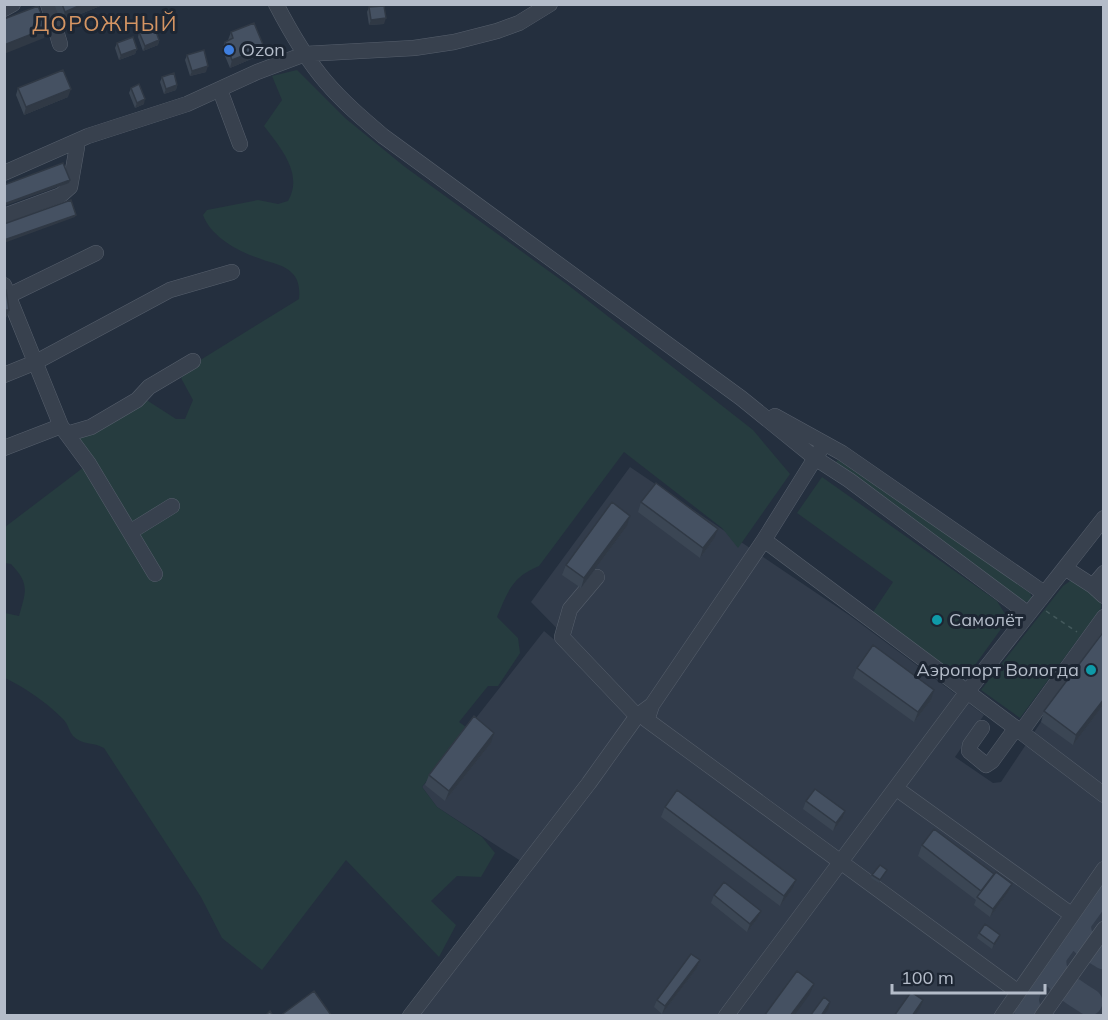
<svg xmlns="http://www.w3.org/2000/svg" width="1108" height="1020" font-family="Mulish,sans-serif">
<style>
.airport{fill:#323c4b}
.green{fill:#263c3f}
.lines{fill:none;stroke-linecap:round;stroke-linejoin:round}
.taxiway{stroke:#3f4a5a;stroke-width:27}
.minor-casing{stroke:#565f6c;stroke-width:16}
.path{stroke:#44595c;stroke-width:1.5;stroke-dasharray:4.5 4.5;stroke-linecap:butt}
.minor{stroke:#38414e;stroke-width:15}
.wall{fill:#3b4654}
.shaded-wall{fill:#303945}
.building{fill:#455162;stroke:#303945;stroke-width:1.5}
.shop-dot{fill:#3f7fe0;stroke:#1d2633;stroke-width:2}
.culture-dot{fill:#0f9aa8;stroke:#1d2633;stroke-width:2}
.labels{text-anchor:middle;stroke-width:6;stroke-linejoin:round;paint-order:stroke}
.poi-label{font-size:18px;fill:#b4bcc9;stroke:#1d2633;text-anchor:start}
.quarter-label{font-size:21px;letter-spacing:1.5px;fill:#d59563;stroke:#1d2633}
</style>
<rect width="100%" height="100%" fill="#242f3e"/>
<path class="airport" d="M630,467L849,615L984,715L955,757L993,783L1001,782L1041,722L1103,636V1015L418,1016L533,869L437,807L422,787L544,631L640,713L531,602Z"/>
<path class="green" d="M297,70L345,118L405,167L568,285L753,430L790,474L738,548L722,528L624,452L539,566C512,577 508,591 497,617L518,638L520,653L498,686H488L459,722L466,727L422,787L437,807L482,837L495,853L481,877L457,876L431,901L456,925L439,957L346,860L262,970L222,938L201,897L104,748C94,742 81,745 73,736C69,731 68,724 63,719C46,702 26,688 5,678V613L19,616C26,591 30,584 11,564L5,563V527L84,467L73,440L145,399L176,419H185L193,400L181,378L202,359L299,299C300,291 299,279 292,273C285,265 271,263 261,259C239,252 211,237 203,215L207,210L258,200L278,204L288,201C304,174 280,147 264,126L282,100L272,76Z
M839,459H844L1030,593L1032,598L1029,602L1023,601L838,467L836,462Z
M822,477L997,601L1005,614L1001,629L962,683L871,615L893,582L797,513Z
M1073,579L1078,581L1101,602V608L1020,718L981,690L1063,586Z"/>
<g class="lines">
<path class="taxiway" d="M1078,924C1075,941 1091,948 1104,956
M1053,960C1051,981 1074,992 1089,1002
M1037,978L1104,886
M1027,992L1025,1000L1029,1016"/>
<defs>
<path id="minor" d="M48,4L60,44
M276,4C290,31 306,59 326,82C343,102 363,119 383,136L741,398L815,458L849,480L1027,613
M4,9L13,4
M220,90L240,144
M4,173L88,136L187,104L257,72L305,54L414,48L454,42L497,31L519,23L550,4
M4,216L61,195L70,187L77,147L75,142
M4,285L61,426L89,464L155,574
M10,295L96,253
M4,375L36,362L170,290L232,272
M775,416L842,453L1044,593
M67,434L91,427L137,400L149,387L193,361
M824,444L764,540L652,705L647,720L1018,992
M4,448L61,426
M130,532L172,506
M764,540L1021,732L1104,617
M1065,568L1093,586L1104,596
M597,577L570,609L562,637L637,716
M1093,586L1104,573
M982,728L970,745L969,751L986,765L992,761L1016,728
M1021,732L1104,795
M897,789L1072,915
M410,1016L589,783L637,716L652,705
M726,1016L967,692L1104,518
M1002,1016L1104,869
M1042,1016L1104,929"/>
</defs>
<use href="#minor" class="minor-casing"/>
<path class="path" d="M1046,611L1077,632"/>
<use href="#minor" class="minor"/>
</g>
<path class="wall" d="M54,4H105L61,22Z
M369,7L384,24L369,25L367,12Z
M139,32L159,40L158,45L143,51L138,37Z
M231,32L264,47L261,55L230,68L222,49L225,42L228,40Z
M117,43L137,49L135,54L119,60L115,48Z
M187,55L206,72L190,76L185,60Z
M162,77L177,85L176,90L164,94L160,82Z
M18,88L68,97L24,115L16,95Z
M131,88L144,104L135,108L129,93Z
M641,502L714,539L700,558L638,512Z
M627,526L581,588L562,575L566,565Z
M1104,631V704L1073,745L1041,722L1044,711Z
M857,668L931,700L914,722L853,678Z
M491,743L445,801L425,785L429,775Z
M806,801L842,819L833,831L803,809Z
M665,807L792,890L780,906L661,817Z
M922,845L994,874L1012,884L1009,891L990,917L974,905L976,900L918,856Z
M887,870L879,883L871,878L872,875Z
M714,895L761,911L758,918L747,932L711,903Z
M979,933L998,940L992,949L977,938Z
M700,960L697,968L662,1014L654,1007L657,1000Z"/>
<path class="shaded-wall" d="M83,4H105L61,22L65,12Z
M386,18L384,24L369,25L371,20Z
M47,28L44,38L4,54V45Z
M159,40L158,45L143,51L145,46Z
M264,47L261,55L230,68L232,60Z
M137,49L135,54L119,60L121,55Z
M208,66L206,72L190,76L192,71Z
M177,85L176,90L164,94L166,89Z
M71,89L68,97L24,115L26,107Z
M145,99L144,104L135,108L137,103Z
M70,180L69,183L4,206V204Z
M76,215L75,217L4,243V240Z
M4,310H9L7,317L4,318Z
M630,516L627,526L581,588L584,578Z
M718,529L714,539L700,558L703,548Z
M934,690L931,700L914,722L918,712Z
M1104,699V704L1073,745L1076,735Z
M494,733L491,743L445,801L449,791Z
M845,811L842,819L833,831L836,823Z
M796,880L792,890L780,906L784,896Z
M1012,884L1009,891L990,917L993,909Z
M761,911L758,918L747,932L750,924Z
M1000,935L998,940L992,949L994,944Z
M700,960L697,968L662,1014L665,1006Z
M814,984L810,994L794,1016H790Z
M923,1000L920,1008L915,1016H912Z
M830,1002L828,1010L823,1016H821Z"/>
<path class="building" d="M62,4H83L65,12Z
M38,6L47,28L4,45V19Z
M384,6L386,18L371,20L369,7Z
M254,23L264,47L232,60L225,42L233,38L231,32Z
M154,26L159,40L145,46L139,32Z
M133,37L137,49L121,55L117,43Z
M204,50L208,66L192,71L187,55Z
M63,70L71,89L26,107L18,88Z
M174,73L177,85L166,89L162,77Z
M139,84L145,99L137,103L131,88Z
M63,163L70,180L4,204V185Z
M71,200L76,215L4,240V224Z
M4,290H6L9,310H4Z
M656,483L718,529L703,548L641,502Z
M612,502L630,516L584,578L566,565Z
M1104,631V699L1076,735L1044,711Z
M873,645L934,690L918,712L857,668Z
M474,716L494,733L449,791L429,775Z
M815,789L845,811L836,823L806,801Z
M677,790L796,880L784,896L665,807Z
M934,829L994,874L981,891L922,845Z
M880,865L887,870L880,880L872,875Z
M996,872L1012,884L993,909L977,897Z
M724,882L761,911L750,924L714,895Z
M985,924L1000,935L994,944L979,933Z
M691,954L700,960L665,1006L657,1000Z
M797,971L814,984L790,1016H764Z
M314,991L331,1015L330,1016H280Z
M911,992L923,1000L912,1016H894Z
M824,997L830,1002L821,1016H810Z
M270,1011L273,1016H265Z"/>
<circle class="shop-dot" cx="229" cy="50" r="6"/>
<g class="culture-dot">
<circle cx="937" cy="620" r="6"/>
<circle cx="1091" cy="670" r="6"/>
</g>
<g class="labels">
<g class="poi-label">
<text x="241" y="56">Ozon</text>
<text x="949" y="626">Самолёт</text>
<text x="1079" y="676" text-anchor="end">Аэропорт Вологда</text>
</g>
<g class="quarter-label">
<text x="105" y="31">ДОРОЖНЫЙ</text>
</g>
</g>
<rect width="1108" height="1020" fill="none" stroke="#b4bcc9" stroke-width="12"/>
<path d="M892 984v9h153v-9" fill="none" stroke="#b4bcc9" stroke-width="3"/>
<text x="901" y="984" font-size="18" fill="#b4bcc9" stroke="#1d2633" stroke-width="4.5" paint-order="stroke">100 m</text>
</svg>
